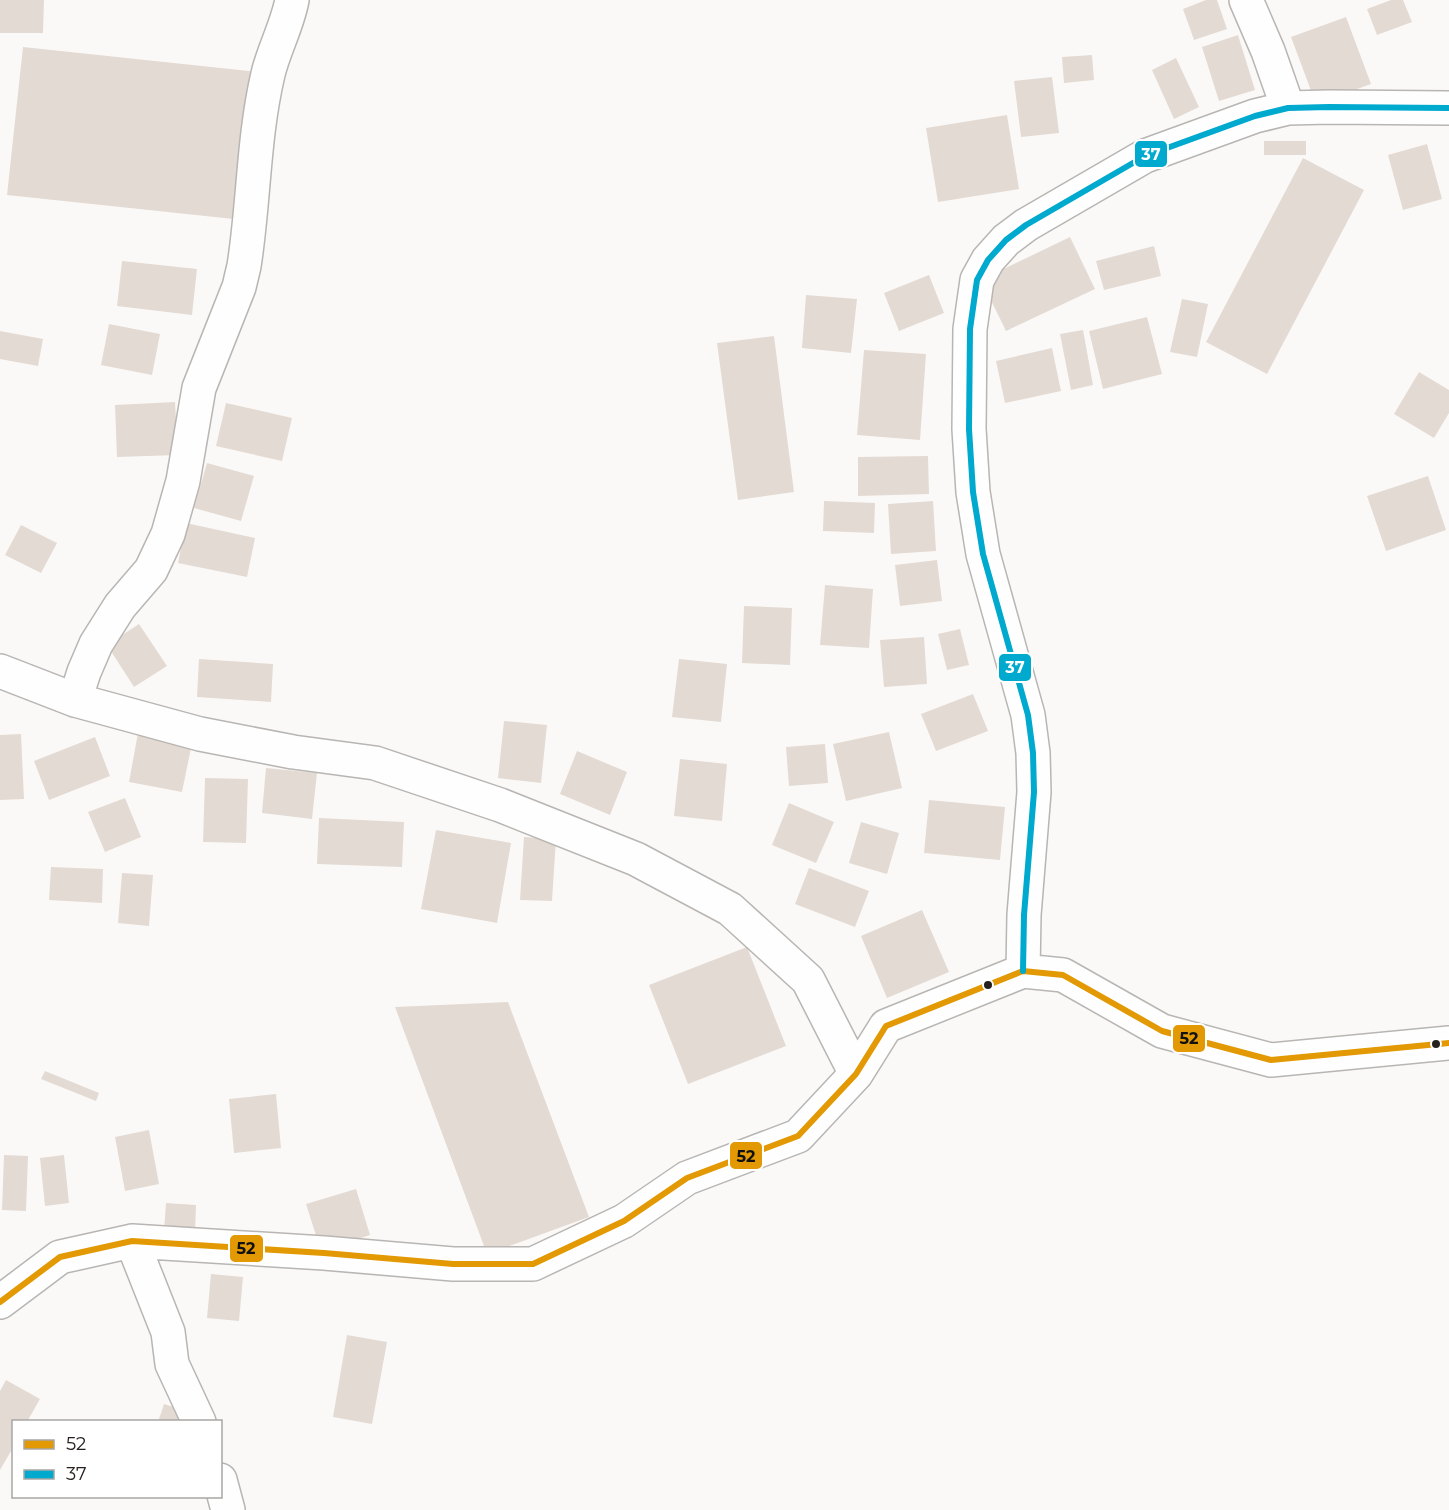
<svg xmlns="http://www.w3.org/2000/svg" width="1449" height="1510" font-family="Montserrat,sans-serif">
<style>
.building{fill:#e3dad3}
.lines{fill:none;stroke-linecap:round;stroke-linejoin:round}
.minor-casing{stroke:#b8b5b2;stroke-width:36}
.minor{stroke:#fefefe;stroke-width:33}
.bus-1-casing{stroke:#fff;stroke-width:10}
.bus-2-casing{stroke:#fff;stroke-width:10}
.bus-1{stroke:#e29903;stroke-width:6}
.bus-2{stroke:#00a9ce;stroke-width:6}
.bus-dot{fill:#25201d;stroke:#fff;stroke-width:2}
.line-badge{stroke:#fff;stroke-width:2}
.badge-label{font-size:16px;text-anchor:middle;font-weight:bold;fill:#fff}
.pale-badge-label{font-size:16px;text-anchor:middle;font-weight:bold;fill:#111}
</style>
<rect width="100%" height="100%" fill="#fbf9f7"/>
<path class="building" d="M0,0H44L43,33H0Z
M1206,0H1217L1227,29L1194,40L1183,9Z
M1391,0H1403L1412,22L1377,35L1367,9Z
M1346,17L1371,84L1316,104L1291,37Z
M1238,35L1255,90L1219,101L1202,47Z
M23,47L259,72L243,220L7,195Z
M1092,55L1094,80L1064,83L1062,57Z
M1176,58L1199,107L1174,119L1152,70Z
M1052,77L1059,133L1021,137L1014,81Z
M1007,115L1019,189L938,202L926,128Z
M1264,141H1306V155H1264Z
M1427,144L1442,199L1403,210L1388,155Z
M1303,158L1364,190L1267,374L1206,342Z
M1070,237L1095,289L1006,331L981,280Z
M1154,246L1161,276L1104,290L1096,261Z
M122,261L197,269L192,315L117,306Z
M929,275L944,313L899,331L884,293Z
M806,295L857,299L851,353L802,348Z
M1182,299L1208,304L1197,357L1170,352Z
M1147,317L1162,374L1103,389L1089,331Z
M109,324L160,334L152,375L101,365Z
M1083,330L1093,385L1071,390L1060,334Z
M0,331L43,339L38,366L0,359Z
M774,336L794,492L738,500L717,343Z
M1052,348L1061,391L1005,403L996,361Z
M864,350L926,354L920,440L857,435Z
M1419,372L1449,390V413L1434,438L1394,414Z
M175,402L178,455L117,457L115,405Z
M226,403L292,418L282,461L216,446Z
M928,456L929,494L858,496V457Z
M207,463L254,476L241,521L194,508Z
M1428,476L1446,530L1386,551L1367,496Z
M824,501L875,503L874,533L823,531Z
M933,501L936,551L891,554L888,504Z
M186,523L255,538L247,577L178,563Z
M21,525L57,543L41,573L5,555Z
M937,560L942,601L900,606L895,565Z
M825,585L873,589L869,648L820,645Z
M744,606L792,608L790,665L742,663Z
M139,624L167,666L134,687L107,645Z
M960,629L969,665L947,670L938,634Z
M924,637L927,684L884,687L880,640Z
M199,659L273,664L271,702L197,697Z
M679,659L727,664L721,722L672,717Z
M973,694L988,731L936,751L921,714Z
M504,721L547,725L541,783L498,778Z
M889,732L902,788L846,801L833,744Z
M138,733L192,743L182,792L129,782Z
M21,734L24,799L0,800V735Z
M95,737L110,776L49,800L34,761Z
M825,744L828,783L789,786L786,747Z
M577,751L627,772L610,815L560,794Z
M680,759L727,764L722,821L674,816Z
M266,768L317,773L312,819L262,813Z
M205,778L248,779L246,843L203,842Z
M125,798L141,837L105,852L88,812Z
M929,800L1005,807L1000,860L924,853Z
M789,803L834,822L816,863L772,845Z
M319,818L404,822L402,867L317,864Z
M861,822L899,833L887,874L849,863Z
M436,830L511,843L497,923L421,909Z
M524,837L556,839L552,901L520,900Z
M51,867L103,869L102,903L49,900Z
M809,868L869,891L855,927L795,904Z
M122,873L153,875L149,926L118,923Z
M922,910L949,972L887,998L861,936Z
M747,947L786,1046L688,1084L649,985Z
M508,1002L589,1217L487,1254L395,1007Z
M45,1071L99,1093L96,1101L41,1079Z
M276,1094L281,1148L234,1153L229,1099Z
M149,1130L159,1184L125,1191L115,1137Z
M4,1155L28,1156L26,1211L2,1210Z
M64,1155L69,1203L45,1206L40,1158Z
M356,1189L370,1235L321,1251L306,1204Z
M166,1203L196,1205L195,1232L164,1231Z
M211,1274L243,1277L239,1321L207,1318Z
M347,1335L387,1342L372,1424L333,1417Z
M6,1380L40,1399L27,1422H14V1446L0,1470V1391Z
M164,1404L196,1414L194,1422H158Z"/>
<g class="lines">
<defs>
<path id="minor" d="M1246,0L1268,51L1288,108
M0,671L75,700L200,734L293,752L375,763L500,805L636,859L730,909L808,980L856,1074
M75,700L84,672L96,644L120,606L151,570L168,534L183,481L199,388L239,287L244,266C254,203 253,138 268,74C274,49 287,26 292,0
M1023,971L1024,915L1034,792L1033,753L1028,715L983,554L973,492L969,429L970,329L977,280L988,260L1006,240L1026,225L1145,156L1255,116L1288,108L1329,107L1449,108
M132,1241L168,1332L172,1364L199,1422
M0,1302L60,1257L132,1241L324,1253L453,1264H533L624,1221L687,1178L798,1136L856,1074L886,1026L1023,971L1063,975L1162,1031L1271,1060L1449,1043
M220,1480L228,1510"/>
</defs>
<use href="#minor" class="minor-casing"/>
<use href="#minor" class="minor"/>
<defs>
<path id="bus-1" d="M0,1302L60,1257L132,1241L324,1253L453,1264H533L624,1221L687,1178L798,1136L856,1074L886,1026L1023,971L1063,975L1162,1031L1271,1060L1449,1043"/>
<path id="bus-2" d="M1023,971L1024,915L1034,792L1033,753L1028,715L983,554L973,492L969,429L970,329L977,280L988,260L1006,240L1026,225L1145,156L1255,116L1288,108L1329,107L1449,108"/>
</defs>
<use href="#bus-1" class="bus-1-casing"/>
<use href="#bus-2" class="bus-2-casing"/>
<use href="#bus-1" class="bus-1"/>
<use href="#bus-2" class="bus-2"/>
</g>
<g class="bus-dot">
<circle cx="988" cy="985" r="5"/>
<circle cx="1436" cy="1044" r="5"/>
</g>
<g class="line-badge">
<rect x="1134" y="140" width="34" height="28" rx="6" fill="#00a9ce"/>
<rect x="998" y="653" width="34" height="29" rx="6" fill="#00a9ce"/>
<rect x="1172" y="1024" width="34" height="29" rx="6" fill="#e29903"/>
<rect x="729" y="1141" width="34" height="29" rx="6" fill="#e29903"/>
<rect x="229" y="1234" width="35" height="29" rx="6" fill="#e29903"/>
</g>
<g class="badge-label">
<text x="1151" y="160">37</text>
<text x="1015" y="673">37</text>
</g>
<g class="pale-badge-label">
<text x="1189" y="1044">52</text>
<text x="746" y="1162">52</text>
<text x="246" y="1254">52</text>
</g>
<rect x="12" y="1420" width="210" height="78" fill="#ffffff" stroke="#a8a6a5" stroke-width="1.5"/>
<rect x="24" y="1440" width="30" height="9" fill="#e29903" stroke="#a8a6a5" stroke-width="1.5"/>
<text x="66" y="1450" font-size="18" fill="#25201d">52</text>
<rect x="24" y="1470" width="30" height="9" fill="#00a9ce" stroke="#a8a6a5" stroke-width="1.5"/>
<text x="66" y="1480" font-size="18" fill="#25201d">37</text>
</svg>
